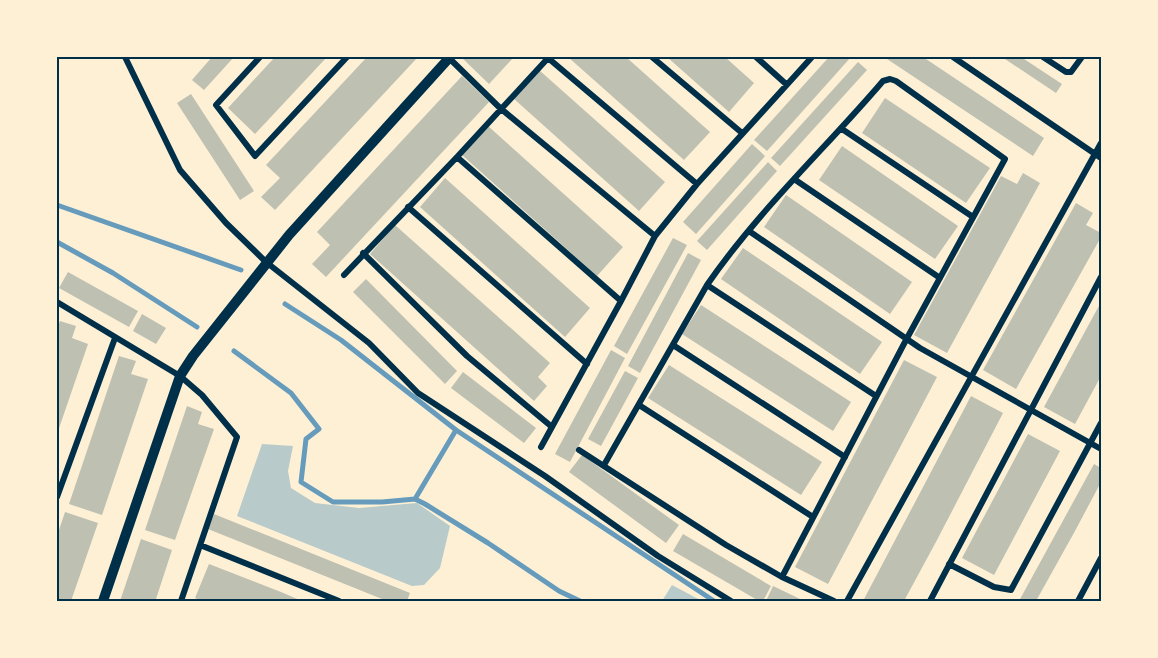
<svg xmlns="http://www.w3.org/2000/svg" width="1158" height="658" font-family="Quicksand,sans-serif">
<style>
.green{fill:#b9caca}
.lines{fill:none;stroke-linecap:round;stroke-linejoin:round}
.stream{stroke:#669bbc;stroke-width:5}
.building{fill:#bec0b2}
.minor{stroke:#003049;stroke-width:6}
.tertiary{stroke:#003049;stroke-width:10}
.neatline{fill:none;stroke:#003049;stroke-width:2}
</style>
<rect width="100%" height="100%" fill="#fdf0d5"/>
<path class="green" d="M262,444L293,446L288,471L291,488L315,503L359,508L417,503L450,526L440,568L424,585L412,586L237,516Z
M672,585L702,601H662Z"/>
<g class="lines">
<path class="stream" d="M57,205L241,270
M57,242L113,273L197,327
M285,304L341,340L456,430L415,499
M234,351L291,393L319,429L306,439L301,482L333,502H382L415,499L425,504L488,543L559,591L580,601
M456,430L714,601"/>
</g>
<path class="building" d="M212,57H234L204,90L192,80Z
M275,57H327L255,134L228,108Z
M367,57H418L275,210L261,197L280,178L266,165Z
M461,57H514L489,84Z
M568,57H626L710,132L684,160Z
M667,57H725L754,83L729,112Z
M829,57H851L767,151L754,140Z
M884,57H923L1044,138L1033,156Z
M1002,57H1021L1062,84L1056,93Z
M858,62L867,70L780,166L771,158Z
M539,70L665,182L639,211L513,98Z
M462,76L489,102L326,277L312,264L330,245L317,232Z
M191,94L254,191L240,200L177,103Z
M885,98L990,168L966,203L862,133Z
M488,126L623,247L597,276L462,155Z
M752,144L765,156L696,234L683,222Z
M842,146L958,226L935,259L819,180Z
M768,162L777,171L707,250L697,241Z
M1023,173L1040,183L947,353L914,335L1001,176L1017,184Z
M445,178L590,308L565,337L420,207Z
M786,195L912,282L890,314L764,227Z
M1076,203L1093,213L1086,225L1101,233V237L1016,389L983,370Z
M395,225L550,363L538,377L547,386L534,401L370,254Z
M673,238L687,245L627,354L614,346Z
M743,248L882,342L860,374L721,279Z
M688,253L701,260L640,373L628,366Z
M68,272L138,311L129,327L59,288Z
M366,279L457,371L445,384L353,292Z
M1101,302V376L1075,424L1044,407Z
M701,305L851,402L833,431L682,334Z
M142,314L166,328L156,344L133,331Z
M60,321L76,326L72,338L88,344L57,434V329Z
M611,350L625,358L570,462L555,454Z
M119,356L136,361L131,374L148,379L102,515L69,504Z
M904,360L937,377L828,584L795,567Z
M669,365L822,462L801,495L648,398Z
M625,371L638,378L601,446L588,439Z
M463,372L536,428L524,443L451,388Z
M971,396L1003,413L937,540L904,601H863Z
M187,406L202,412L198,424L214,429L175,540L145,530Z
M1028,434L1060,451L994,575L962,558Z
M582,455L679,525L666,543L569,472Z
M1094,464L1101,468V482L1075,531L1036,601H1019Z
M65,512L98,523L71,601H57V536Z
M214,514L410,593L407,601H387L208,529Z
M683,534L771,586L763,601H759L673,551Z
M141,539L172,550L156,599L155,601H120Z
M209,564L281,592L302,601H203L195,598Z
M773,586L796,597L804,601H766Z"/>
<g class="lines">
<path class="minor" d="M125,57L180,170L226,223L266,262L369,343L418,393L545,476L658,556L731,601
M260,57L216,105L255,156L347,57
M652,57L742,133
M756,57L786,84
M953,57L1101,158
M1043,57L1066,72H1071L1082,57
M449,58L500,108L655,236
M548,58L697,184
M842,129L973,217
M457,157L621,301
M794,179L940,278
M408,207L587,364
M749,231L920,348L1101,449
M363,253L467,356L552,427
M344,275L457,157L549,57
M707,285L876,396
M57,302L180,376L202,395L237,437L181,601
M673,345L845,457
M639,405L813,517
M541,447L621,301L655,236L697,184L812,57
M579,450L726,545L782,577L834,601
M604,465L707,285C758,211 825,149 883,81L890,79L896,81L1005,159L906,340L782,577
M57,497L115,338
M200,545L339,601
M949,564L994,587L1011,590L1101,423
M847,601L1101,143
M930,601L1101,277
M1078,601L1101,558"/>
<path class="tertiary" d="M103,601L180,376L193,356L289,235L450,57"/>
</g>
<rect width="1158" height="658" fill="none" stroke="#fdf0d5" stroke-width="117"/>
<rect x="58" y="58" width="1042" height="542" class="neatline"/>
</svg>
